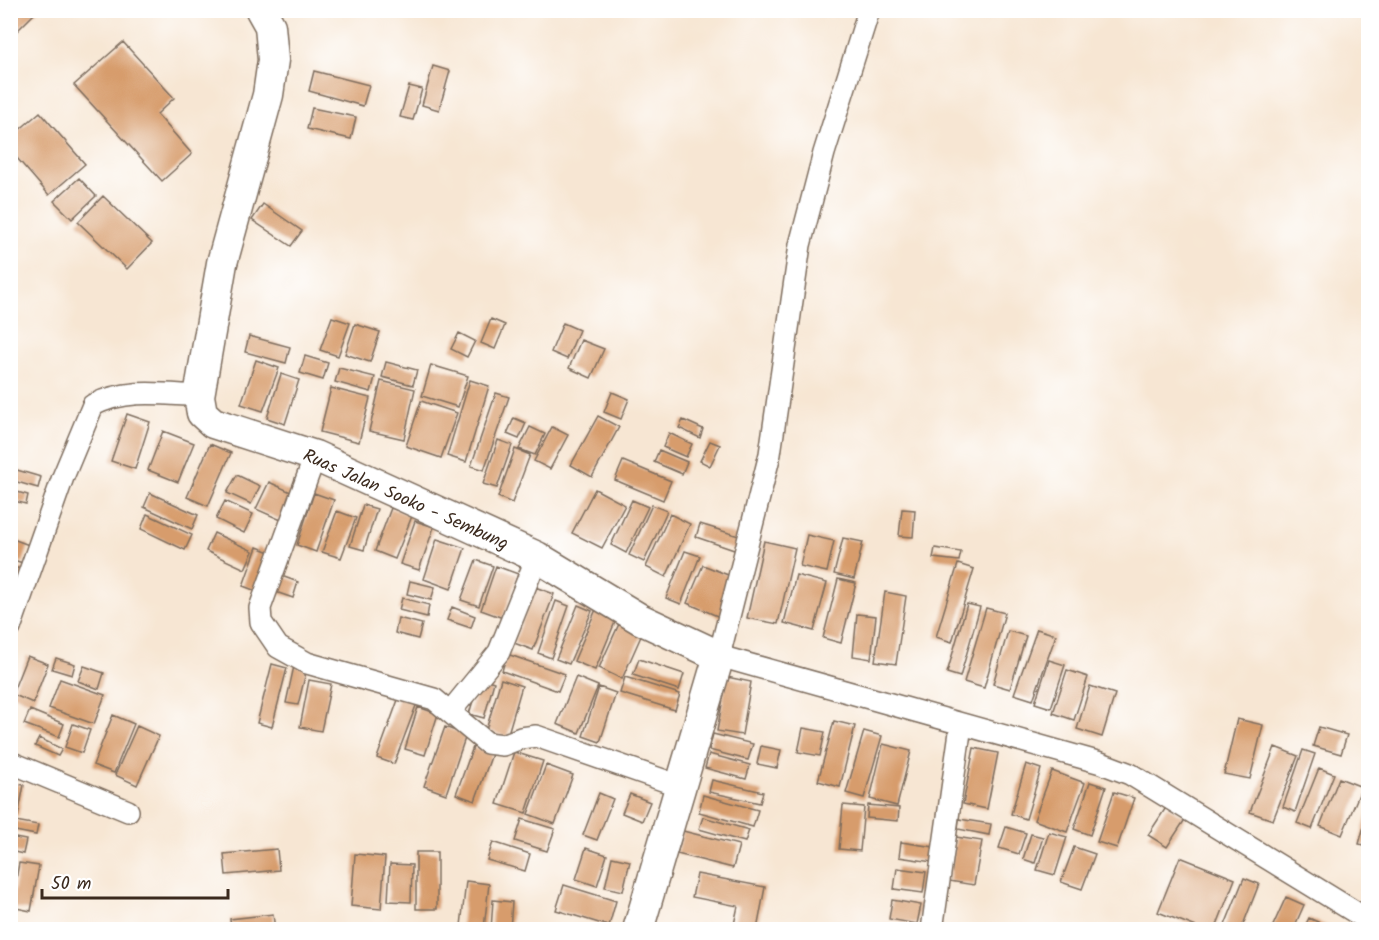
<svg xmlns="http://www.w3.org/2000/svg" width="1379" height="940" font-family="Kalam,sans-serif">
<style>
.building{fill:#d79c6c}
.lines{fill:none;stroke-linecap:round;stroke-linejoin:round}
.minor-casing{stroke:#7d6c5d;stroke-width:24}
.secondary-casing{stroke:#7d6c5d;stroke-width:33}
.minor{stroke:#fff;stroke-width:21}
.secondary{stroke:#fff;stroke-width:30}
.labels{text-anchor:middle;stroke-width:6;stroke-linejoin:round;paint-order:stroke}
.street-label{font-size:18px;fill:#3b2a1e;stroke:#fff}
</style>
<rect width="100%" height="100%" fill="#fff"/>
<filter id="ink" filterUnits="userSpaceOnUse"><feTurbulence type="fractalNoise" baseFrequency=".0167" numOctaves="2"/><feDisplacementMap in="SourceGraphic" scale="12" xChannelSelector="R" yChannelSelector="G"/><feConvolveMatrix kernelMatrix="1 2 1 2 8 2 1 2 1" color-interpolation-filters="sRGB"/></filter>
<filter id="wash" filterUnits="userSpaceOnUse"><feTurbulence type="fractalNoise" baseFrequency=".008" numOctaves="4" result="noise"/><feDisplacementMap in="SourceGraphic" scale="24" xChannelSelector="R" yChannelSelector="G"/><feGaussianBlur stdDeviation="1.35" result="paint"/><feColorMatrix in="noise" values="0 0 0 0 0 0 0 0 0 0 0 0 0 0 0 0 0 1.4 0 .05"/><feComposite in="paint" operator="in"/></filter>
<g filter="url(#wash)">
<rect width="100%" height="100%" fill="#f7e6d3"/>
<g id="blocks">
<path class="building" d="M10,10H38L10,38Z
M123,42L174,98L157,114L192,154L162,181L74,85Z
M433,66L450,71L439,110L422,105Z
M314,71L369,85L363,106L309,91Z
M409,86L422,89L413,120L400,117Z
M312,108L356,117L351,139L307,129Z
M40,112L85,164L49,195L10,150V138Z
M79,178L96,196L72,219L54,201Z
M103,196L152,243L127,269L78,222Z
M263,204L302,231L291,246L252,220Z
M332,317L350,323L338,356L320,350Z
M491,319L505,325L495,349L481,343Z
M563,323L579,330L567,359L551,352Z
M355,324L380,332L370,362L345,354Z
M459,333L475,341L467,357L451,349Z
M249,336L290,347L286,363L245,352Z
M581,340L604,349L591,378L569,368Z
M305,356L328,363L323,380L300,373Z
M256,360L279,368L263,411L241,404Z
M386,362L417,370L413,385L382,377Z
M431,365L468,376L458,407L422,396Z
M339,368L375,377L371,392L335,382Z
M281,374L299,380L285,424L267,418Z
M470,380L489,386L466,462L447,456Z
M381,381L415,389L404,439L369,431Z
M331,388L370,398L359,442L320,432Z
M612,392L629,399L621,419L604,412Z
M496,393L509,397L484,470L471,466Z
M421,401L457,413L441,458L406,446Z
M127,414L150,422L135,469L111,461Z
M598,416L619,427L592,477L571,465Z
M514,418L526,423L519,439L507,434Z
M683,420L703,429L700,438L679,428Z
M530,427L545,434L535,455L519,449Z
M552,427L568,435L550,469L534,461Z
M163,431L194,443L178,482L148,470Z
M669,433L692,444L686,457L663,447Z
M498,440L512,445L497,488L483,484Z
M710,441L720,445L710,466L700,461Z
M210,444L231,453L208,506L187,497Z
M515,449L530,455L512,503L498,497Z
M659,450L687,462L682,474L654,462Z
M623,461L671,481L663,500L615,480Z
M10,468L41,477L38,488L10,480Z
M237,475L260,486L251,504L227,493Z
M269,482L293,493L281,520L256,509Z
M595,489L625,505L602,548L572,533Z
M10,490L28,495L26,504L10,500Z
M150,493L198,515L192,529L144,507Z
M314,493L334,500L316,552L297,545Z
M632,500L648,507L626,553L611,545Z
M225,501L253,514L244,533L216,519Z
M363,505L377,509L364,550L350,546Z
M652,505L667,511L644,562L629,555Z
M391,508L412,516L395,559L375,551Z
M902,509L915,510L913,537L899,536Z
M337,511L356,518L341,558L322,552Z
M147,514L192,535L185,550L141,529Z
M670,514L690,524L666,577L646,567Z
M415,521L434,527L419,570L400,564Z
M700,524L745,538L740,552L696,537Z
M214,533L253,551L245,569L206,551Z
M807,535L834,541L827,572L800,566Z
M10,538L29,545L23,563L10,559Z
M843,538L863,542L854,579L834,574Z
M437,539L465,548L451,589L424,579Z
M764,541L795,548L778,624L747,618Z
M257,547L273,553L259,592L243,586Z
M935,548L961,552L959,561L933,558Z
M685,551L700,556L681,604L666,598Z
M476,560L493,566L479,606L461,600Z
M958,564L974,569L952,642L936,637Z
M703,565L738,579L722,618L687,603Z
M10,566L24,570L17,596L10,595Z
M496,566L518,574L503,618L481,610Z
M276,574L298,582L293,598L270,590Z
M796,575L827,583L814,631L784,623Z
M838,579L856,583L841,643L823,638Z
M410,581L435,587L431,600L407,594Z
M535,587L554,594L533,650L514,643Z
M885,592L906,596L896,664L875,661Z
M402,598L429,605L427,617L399,610Z
M556,601L569,606L551,658L538,653Z
M967,604L980,607L960,677L947,673Z
M578,605L592,611L569,664L556,659Z
M452,607L475,616L471,628L447,620Z
M597,607L618,615L595,670L574,661Z
M986,608L1005,613L984,688L964,682Z
M857,614L876,616L871,659L853,656Z
M398,618L422,624L418,639L395,633Z
M619,624L642,634L622,679L599,668Z
M1037,629L1056,635L1033,700L1014,694Z
M1008,631L1026,636L1010,689L993,684Z
M507,654L565,674L558,691L502,671Z
M27,656L48,664L33,703L12,694Z
M56,658L75,664L72,675L52,669Z
M639,659L684,674L679,690L633,675Z
M1049,660L1065,665L1051,708L1035,703Z
M272,664L287,668L272,727L257,723Z
M84,666L104,673L99,689L78,681Z
M294,666L307,668L298,705L286,703Z
M1067,670L1088,677L1074,720L1053,713Z
M576,677L598,686L579,733L557,724Z
M625,677L680,694L675,710L620,693Z
M727,677L751,682L742,735L717,731Z
M480,678L494,682L484,718L469,714Z
M60,679L105,695L94,724L49,708Z
M501,679L522,686L507,737L486,730Z
M309,680L331,684L321,731L300,727Z
M1090,686L1115,694L1102,737L1077,729Z
M599,687L616,693L600,742L583,736Z
M399,697L417,703L394,764L377,758Z
M418,707L438,714L425,755L405,749Z
M30,710L64,724L59,737L24,724Z
M113,715L134,724L114,773L93,765Z
M1237,719L1263,725L1250,779L1224,774Z
M834,721L855,726L840,787L818,781Z
M73,724L90,730L82,753L65,747Z
M137,726L159,736L137,785L115,775Z
M445,727L466,735L446,794L424,786Z
M1319,727L1347,735L1341,754L1313,746Z
M803,728L825,732L820,756L798,752Z
M864,731L882,736L864,798L846,793Z
M713,734L753,744L748,760L709,750Z
M39,738L62,749L58,756L35,746Z
M883,744L911,751L897,806L870,799Z
M761,746L781,750L777,768L757,764Z
M473,747L492,754L475,801L456,794Z
M1275,747L1298,756L1273,820L1250,812Z
M974,748L998,753L987,809L963,804Z
M1303,750L1315,754L1295,812L1283,807Z
M514,752L543,761L526,813L497,804Z
M709,754L750,765L746,779L705,768Z
M1026,764L1041,769L1026,819L1011,814Z
M546,765L573,775L555,824L528,814Z
M1319,768L1334,774L1312,829L1297,823Z
M1052,771L1085,783L1067,832L1034,820Z
M1339,778L1362,787L1342,835L1320,826Z
M712,780L763,792L760,803L709,792Z
M1090,782L1106,787L1090,835L1074,829Z
M10,783L24,785L18,816L10,814Z
M1114,792L1134,798L1117,848L1097,842Z
M599,793L613,799L597,840L583,835Z
M630,794L650,802L642,821L622,813Z
M703,795L758,810L753,827L699,812Z
M843,805L864,807L860,851L839,849Z
M868,805L899,808L898,821L867,818Z
M1167,806L1186,818L1167,847L1148,835Z
M1368,812V846L1359,844Z
M703,817L749,830L745,842L699,829Z
M522,819L555,829L547,851L515,841Z
M959,819L991,824L989,835L958,829Z
M10,820L38,825L36,835L10,830Z
M1006,827L1026,833L1019,854L999,848Z
M683,831L739,845L733,868L677,854Z
M1049,832L1067,837L1055,875L1037,870Z
M1031,834L1043,837L1035,863L1023,859Z
M10,837L26,840L23,854L10,851Z
M956,837L982,841L974,885L949,881Z
M493,842L530,854L525,871L487,860Z
M901,842L934,847L932,862L899,857Z
M1074,847L1095,854L1082,889L1061,882Z
M586,848L607,855L597,886L576,879Z
M277,849L279,870L226,875L224,854Z
M416,852H437V909H416Z
M355,854L385,857L381,909L351,906Z
M612,857L630,861L623,891L605,887Z
M1180,857L1235,879L1215,930H1204L1158,912Z
M19,863L39,866L31,911L11,907Z
M390,864L412,865L411,902L388,901Z
M897,868L926,872L923,893L894,889Z
M697,874L765,887L757,930L733,929L738,906L692,897Z
M1244,878L1259,884L1241,930H1223Z
M466,881L489,884L484,928L461,926Z
M564,885L616,901L609,926L556,910Z
M1286,897L1304,905L1293,930H1271Z
M493,900L512,902L510,930H491Z
M892,900L921,905L917,924L889,919Z
M273,914L275,930H231L230,919Z
M1309,918L1329,927L1327,930H1303Z"/>
</g>
</g>
<g filter="url(#ink)">
<use href="#blocks" fill-opacity="0" stroke="#7d6c5d" stroke-width="1.5"/>
<g class="lines">
<defs>
<path id="minor" d="M869,10L824,153L800,245L770,454L719,656L1101,763L1130,774L1368,920
M315,456L260,608L261,622L278,647L307,663L434,699L487,743L503,745L521,738L536,736L680,786
M10,628L63,477L93,405C127,388 162,394 199,396
M450,712L499,652L537,557
M10,762L128,811
M932,930L961,725"/>
<path id="secondary" d="M261,10L270,26L273,60L268,95L222,263L199,396L202,413L213,423L315,456L537,557L640,619L719,656L638,930"/>
</defs>
<use href="#minor" class="minor-casing"/>
<use href="#secondary" class="secondary-casing"/>
<use href="#minor" class="minor"/>
<use href="#secondary" class="secondary"/>
</g>
</g>
<g class="labels">
<g class="street-label">
<text transform="translate(406 499) rotate(24)" y="6">Ruas Jalan Sooko - Sembung</text>
</g>
</g>
<rect width="1379" height="940" fill="none" stroke="#fff" stroke-width="36"/>
<path d="M42 889v9h186v-9" fill="none" stroke="#3b2a1e" stroke-width="3"/>
<text x="51" y="889" font-size="18" fill="#3b2a1e" stroke="#ffffff" stroke-width="4.5" paint-order="stroke">50 m</text>
</svg>
